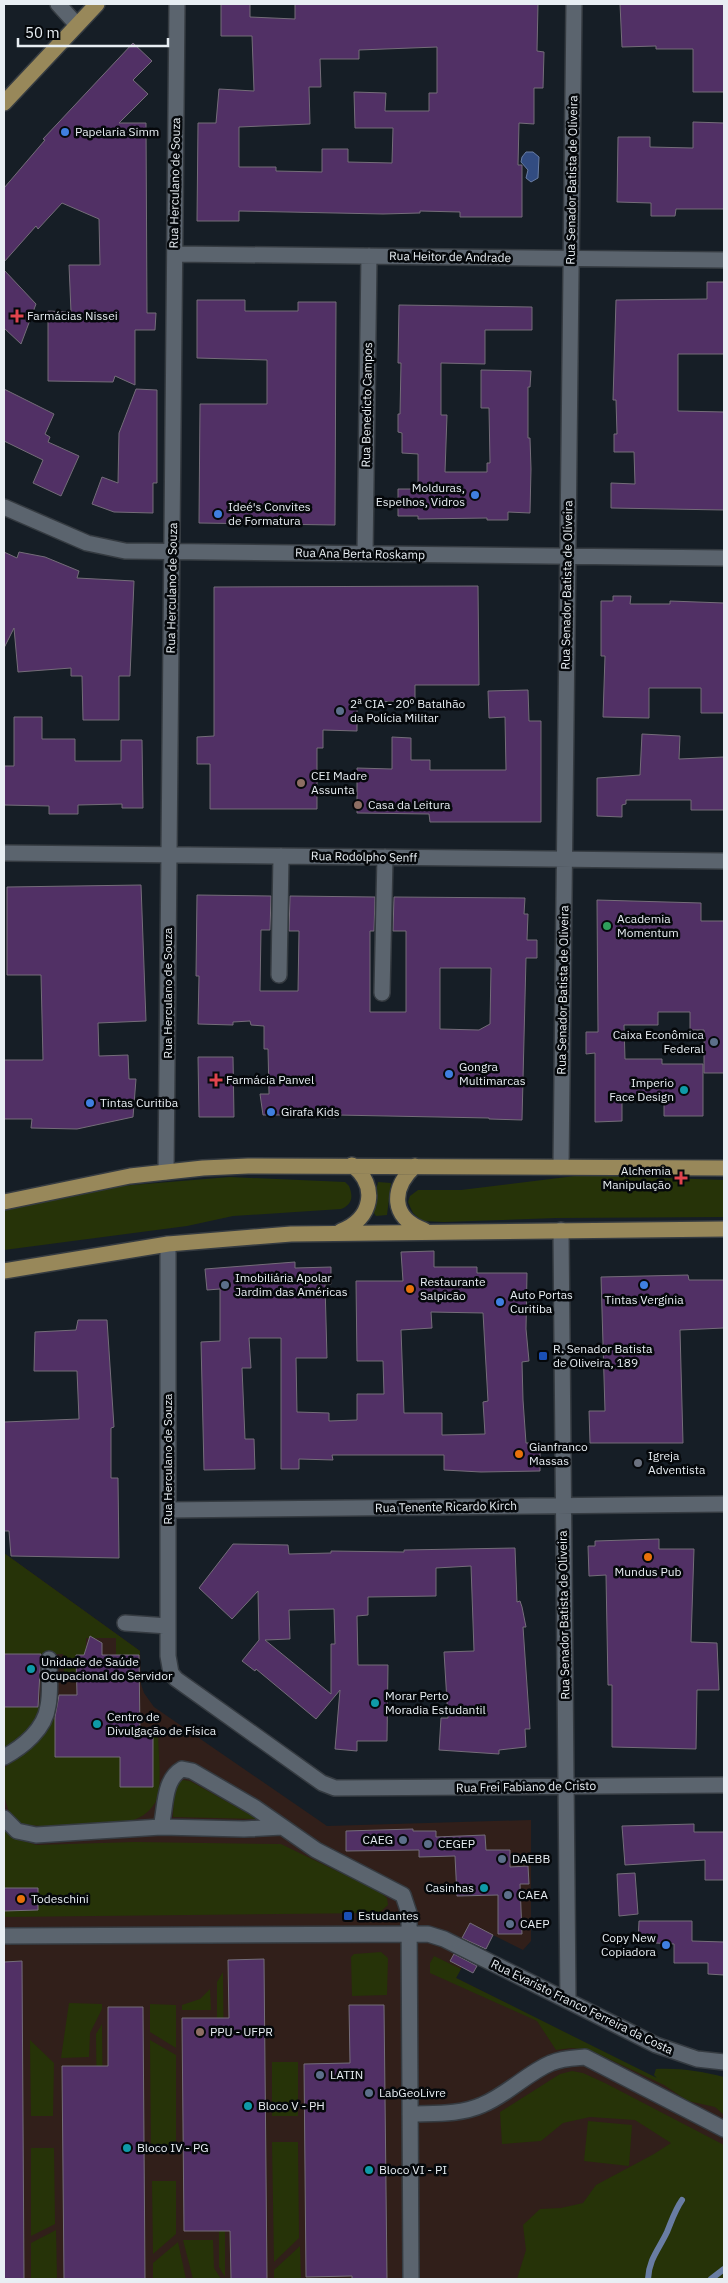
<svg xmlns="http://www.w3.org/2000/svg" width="728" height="2283" font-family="'IBM Plex Sans',sans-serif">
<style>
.education{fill:#311f1a}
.green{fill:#263308}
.water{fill:#324c81;stroke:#697da3}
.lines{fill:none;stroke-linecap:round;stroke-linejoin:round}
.stream{stroke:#697da3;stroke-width:6}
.building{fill:#513065;stroke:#746d79;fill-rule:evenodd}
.minor-casing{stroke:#353b41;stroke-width:18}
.major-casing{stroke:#353b41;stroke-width:18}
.minor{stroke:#5b646e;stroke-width:15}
.major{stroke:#98885a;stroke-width:15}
.shop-dot{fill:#3f7fe0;stroke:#05080b;stroke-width:2}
.health-dot{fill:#e0444e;stroke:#05080b;stroke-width:2}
.service-dot{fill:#5c6f8a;stroke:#05080b;stroke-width:2}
.education-dot{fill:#8d6e63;stroke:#05080b;stroke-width:2}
.leisure-dot{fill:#2e9e5b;stroke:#05080b;stroke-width:2}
.culture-dot{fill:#0f9aa8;stroke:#05080b;stroke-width:2}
.food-dot{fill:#e8710a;stroke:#05080b;stroke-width:2}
.transit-dot{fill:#1a4fb4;stroke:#05080b;stroke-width:2}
.worship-dot{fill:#6b7280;stroke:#05080b;stroke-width:2}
.labels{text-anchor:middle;stroke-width:5;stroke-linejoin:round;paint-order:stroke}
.poi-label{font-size:12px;fill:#e8eef3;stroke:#05080b;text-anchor:start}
.street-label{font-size:12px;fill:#e8eef3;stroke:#05080b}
</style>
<rect width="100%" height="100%" fill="#161e26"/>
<path class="education" d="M4,1553L140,1651L141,1684L144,1693L154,1707L327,1826L531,1820V1941L523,1950L481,1929L456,1978L689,2095L724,2094V2279H4Z"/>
<path class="green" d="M583,1175L724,1180V1217L556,1218L444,1222L422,1221L413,1213L408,1202L410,1196L418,1190H461Z
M230,1177L345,1182L349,1186C353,1196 353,1204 341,1209L233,1216L187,1226L4,1250V1210L120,1186Z
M378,1182L391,1183L387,1215L376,1216L372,1210Z
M4,1553L140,1651V1655H116V1638H86V1655H76V1673H64L63,1654H4Z
M55,1706V1757H120V1787L153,1786V1732H158C158,1748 163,1791 155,1803C148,1814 139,1819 127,1822C114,1826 32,1829 21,1823C2,1814 4,1786 4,1768C30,1748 45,1740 55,1706Z
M4,1707H43L33,1726L4,1750Z
M184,1780L190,1781L258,1819L173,1817L174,1791L179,1781Z
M4,1830L15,1838L36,1845L135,1842L281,1844L380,1892L387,1898L388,1905L379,1913L4,1917Z
M381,1952L388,1958L387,1995L352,1996L351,1957L354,1954Z
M434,1956L461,1969L456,1978L657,2078L654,2075L656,2069C682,2068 699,2071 724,2077V2115L715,2107L688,2101L664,2085L590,2050L571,2048L556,2050L537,2021L430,1973V1963Z
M223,1972L224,2069H217V1982Z
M210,1989L211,2010H182V2005L200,1999Z
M69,2003L102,2004V2009L90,2033L89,2057L61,2058Z
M150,2004L176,2005V2048L150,2032Z
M102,2024L103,2121L97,2116L96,2034Z
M30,2040L54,2063L53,2116H31Z
M150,2040L176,2055V2151H151Z
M272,2062H298V2116H272Z
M572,2071L583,2073L605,2083L724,2145V2279H517L526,2250L523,2225L540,2209L561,2208L583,2203L596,2185L654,2154L671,2143L635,2120L590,2117L563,2123L541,2141L502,2144L500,2112L560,2074Z
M588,2121L632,2125L629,2166L584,2161Z
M272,2142H298L299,2238L274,2262Z
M31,2148H54L55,2224L31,2236Z
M219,2178H225V2277L219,2267Z
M152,2181H176V2234L153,2254Z
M56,2230L57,2279H31V2243Z
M183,2240H213L214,2268L221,2279H193Z
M178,2242L186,2279H153V2263Z
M300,2246L301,2279H274V2270Z"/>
<path class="water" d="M526,152H533L539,157L538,178L531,182L526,178L528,170L521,162L522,157Z"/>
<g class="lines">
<path class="stream" d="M648,2279C649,2259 659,2249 667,2232C672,2220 675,2210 682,2200
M711,2279L724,2269"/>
</g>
<path class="building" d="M221,4H250V17L295,19V4H538L537,51L544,52L543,88H534V124L519,123L518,165H522V217H460V212L420,211V213L383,214L239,211V221H197L198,123H216L219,89L254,91L252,36H221ZM437,47V93H429V111H385L386,93L354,92L355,128H393L392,163L348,162V149H322V172L276,171V167H239V127L310,124L309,87H321L320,59H359V50Z
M620,4H724V92H693V49H656V46L622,47Z
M133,43L152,61L133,80L148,94L119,123H146L147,313H156L155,330H135V385L115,376L113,382L48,381V311L71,312L69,265H100L99,219L62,203L38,229L36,226L4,262V188L45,140L43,139Z
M693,122L724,123V209H676L675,216H651V203L617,202L618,137H650V147L693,148Z
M4,270L36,304L21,344L4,328Z
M707,282H724V354H678V411L724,412V510L611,508V483L635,484L634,452H614V434H617L616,400H613L616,300L707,299Z
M197,300H245V311H298V302H336L335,525L199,523L200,404H267V360L197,358Z
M399,305L532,307V330H485V364L441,363V415H447L445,472H487V463H490L489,408H481V370L531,371L530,387H528V438H530L531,469L530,513L508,512V520H487V518L418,519V516H398V489H418V454L402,453V433L398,432V414H400L401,363H398Z
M4,389L54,414L45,434L50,437L48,442L79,456L61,496L33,483L43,460L4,441Z
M136,389L157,390V483H153V513L114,512L92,504L102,477L118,483L119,433Z
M4,552L17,558L19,552L45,557L79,571L77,578L134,581L130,676H119V720H83L82,676H71V668L18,672L14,628L4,648Z
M478,586L479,685H415V701L357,702V731L323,730V748H317V809H210V764H197V737L214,736V587Z
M613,596H631L630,604H670V601L724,603V713H701V688H649V718L603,717L605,656H601V601H613Z
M528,690L529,721H541V822H430L429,814L357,813V768L392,769V737L411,738V760H430V770H506L505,717L489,718L488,691Z
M14,717H42V739H75V761H121V740H142L143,808H122V804L78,805V814H49V806L4,805V766H14Z
M642,734L680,736L679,759L724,757V810H691V800H626V804L622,805V817L597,816V778L640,775Z
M141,885L146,1021L98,1023L99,1056L128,1055L129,1079H136L133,1117L77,1129L31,1128L32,1119H4V1060H43L41,975H7V887Z
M197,895L271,896L270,930H261L260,991H298L299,931H289L290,896L375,897L374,931H370V1012H406V931H393L394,897L525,898L524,914H528L527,940H537V958H526L522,1120L489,1119V1118L336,1115V1118L299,1117V1115H263L260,1094H269L268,1049H264V1026L251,1025L250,1021L233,1022V1025L198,1024L199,976H196ZM440,968H491L490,1024L479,1030L440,1029Z
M597,900L701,903V921H724V1073H704V1030H690V1012H658V1025H624L625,1059H662V1064H703V1116H664V1100H622V1121L595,1122V1053L586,1054V1032H598Z
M198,1057H233L234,1117H199Z
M434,1251V1267H477V1273H527L526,1329L529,1361L522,1362L523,1400L526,1443H540V1471L481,1472L444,1470V1455H332L333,1460L299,1459V1469H281V1338H249L251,1368H242L245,1439H254L255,1469L204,1470L201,1342L220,1341V1289L207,1290L205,1269L295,1262V1268L331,1267V1284H325L327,1358H296L297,1412L329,1413V1421L357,1420V1394H384L383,1361H357L356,1281H403L401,1252ZM431,1312L483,1313L488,1401L483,1402L485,1434L442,1435V1413H404L401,1330L432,1328Z
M688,1275L689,1280H724V1328L680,1330L683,1443H590L589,1411H605L601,1277Z
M78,1320H107L114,1427L111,1428V1478H118L119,1558L11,1556L9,1531H4V1422L79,1419L77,1371H34L35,1332L76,1330Z
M659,1539V1549H694L691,1642L717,1643L719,1690H697L696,1749L612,1747V1685H608L606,1575L589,1576L588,1546H595V1541Z
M233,1544L288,1545L289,1554L331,1553V1551L404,1552V1550L515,1548L517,1602L520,1601L522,1607L526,1627H523L530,1729H525L526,1747L499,1750V1754L439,1750L441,1718H448L444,1652L474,1651L471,1566L436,1568V1596L368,1597V1615L357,1616L358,1665H388L387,1741H357V1751L335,1749L340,1690L316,1719L256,1669L255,1671L242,1661L259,1640L258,1591L232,1619L199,1588ZM334,1609L335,1644H331V1694L265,1640L290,1639L289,1610Z
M90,1636L102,1643V1655H139L140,1732H153V1787H120V1757H55V1717L59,1695H77L76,1655H84Z
M4,1654H41L38,1707H4Z
M694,1824V1832H724V1880H705V1860L625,1865L622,1826Z
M413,1829V1831H436V1837L485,1835L486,1850H510V1867L528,1866L529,1884H520L522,1934H498V1895L457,1896L455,1856L419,1857V1850L346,1851V1831Z
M635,1873L638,1914L619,1916L617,1874Z
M4,1888H38V1910L4,1911Z
M639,1921H692V1941L724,1942V1975L708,1974V1963H674V1944L638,1942Z
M470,1923L493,1935L486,1949L462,1938Z
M454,1954L477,1966L473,1973L450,1961Z
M264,1959L267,2279H231L230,2231H184L182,2018H229L228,1960Z
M22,1961L24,2279H4V1962Z
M349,2005H384L387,2279H352V2276L306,2277L304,2064L350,2063Z
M108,2007H143L145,2279H64L62,2066H108Z"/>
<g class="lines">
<defs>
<path id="minor" d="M58,4L77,25
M175,254L724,260
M4,507L87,543L125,551L724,558
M365,554L369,256
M4,853L724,861
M279,975L281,856
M382,993L385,857
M561,1167L574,4
M166,1172L177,4
M561,1230L568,2001
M168,1244V1656L171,1673L176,1679L322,1783L335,1788L724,1785
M168,1510L724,1504
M125,1623L168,1626
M4,1757C23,1747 45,1729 48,1706C51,1691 49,1674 49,1659
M4,1818L17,1831L36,1835L161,1827L244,1829L282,1827
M161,1827C166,1807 163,1780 182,1769L192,1771L254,1807L316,1850L403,1895L409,1913L411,2279
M4,1936L428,1934L444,1939L656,2045L697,2059L724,2062
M410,2114C433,2113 460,2115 482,2105C507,2095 527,2073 551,2063C562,2058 573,2058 585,2057L724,2129"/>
<path id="major" d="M4,103L97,4
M415,1166C391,1188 390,1218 424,1230
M4,1202L130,1176L203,1168L248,1166L724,1168
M341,1231C372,1219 379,1186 352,1165
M4,1271L168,1244L291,1234L724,1229"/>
</defs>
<use href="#minor" class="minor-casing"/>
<use href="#major" class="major-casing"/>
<use href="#minor" class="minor"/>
<use href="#major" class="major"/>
</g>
<g class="shop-dot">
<circle cx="65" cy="132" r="5"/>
<circle cx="475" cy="495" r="5"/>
<circle cx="218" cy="514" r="5"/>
<circle cx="449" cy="1074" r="5"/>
<circle cx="90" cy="1103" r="5"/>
<circle cx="271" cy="1112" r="5"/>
<circle cx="644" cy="1285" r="5"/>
<circle cx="500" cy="1302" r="5"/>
<circle cx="666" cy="1945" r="5"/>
</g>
<g class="health-dot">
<path d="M14.5 308.5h5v5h5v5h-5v5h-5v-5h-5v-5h5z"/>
<path d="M213.5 1072.5h5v5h5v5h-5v5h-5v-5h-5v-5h5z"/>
<path d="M678.5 1170.5h5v5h5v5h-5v5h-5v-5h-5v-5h5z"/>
</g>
<g class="service-dot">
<circle cx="340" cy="711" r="5"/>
<circle cx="714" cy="1042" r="5"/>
<circle cx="225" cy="1285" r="5"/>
<circle cx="403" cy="1840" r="5"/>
<circle cx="428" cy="1844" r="5"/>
<circle cx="502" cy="1859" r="5"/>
<circle cx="508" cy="1895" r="5"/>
<circle cx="510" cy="1924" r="5"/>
<circle cx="320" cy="2075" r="5"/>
<circle cx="369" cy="2093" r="5"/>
</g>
<g class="education-dot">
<circle cx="301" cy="783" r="5"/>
<circle cx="358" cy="805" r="5"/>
<circle cx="200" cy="2032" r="5"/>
</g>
<circle class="leisure-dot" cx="607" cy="926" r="5"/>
<g class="culture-dot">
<circle cx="684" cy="1090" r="5"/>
<circle cx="31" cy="1669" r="5"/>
<circle cx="375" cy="1703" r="5"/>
<circle cx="97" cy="1724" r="5"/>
<circle cx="484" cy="1888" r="5"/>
<circle cx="248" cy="2106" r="5"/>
<circle cx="127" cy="2148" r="5"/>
<circle cx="369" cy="2170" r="5"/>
</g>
<g class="food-dot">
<circle cx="410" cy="1289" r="5"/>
<circle cx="519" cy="1454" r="5"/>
<circle cx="648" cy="1557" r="5"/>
<circle cx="21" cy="1899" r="5"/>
</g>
<g class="transit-dot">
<rect x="538" y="1351" width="10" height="10" rx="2.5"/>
<rect x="343" y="1911" width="10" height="10" rx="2.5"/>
</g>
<circle class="worship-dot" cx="638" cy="1463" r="5"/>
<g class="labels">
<g class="poi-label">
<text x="75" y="136">Papelaria Simm</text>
<text x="27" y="320">Farmácias Nissei</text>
<text x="465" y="492" text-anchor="end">Molduras,<tspan x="465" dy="14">Espelhos, Vidros</tspan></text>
<text x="228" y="511">Ideé's Convites<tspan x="228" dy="14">de Formatura</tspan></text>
<text x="350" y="708">2ª CIA - 20º Batalhão<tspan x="350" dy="14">da Polícia Militar</tspan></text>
<text x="311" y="780">CEI Madre<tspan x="311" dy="14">Assunta</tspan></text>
<text x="368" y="809">Casa da Leitura</text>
<text x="617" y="923">Academia<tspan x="617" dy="14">Momentum</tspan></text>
<text x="704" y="1039" text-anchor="end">Caixa Econômica<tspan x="704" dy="14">Federal</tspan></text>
<text x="459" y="1071">Gongra<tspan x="459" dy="14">Multimarcas</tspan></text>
<text x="226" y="1084">Farmácia Panvel</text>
<text x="674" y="1087" text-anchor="end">Imperio<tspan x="674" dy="14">Face Design</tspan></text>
<text x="100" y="1107">Tintas Curitiba</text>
<text x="281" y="1116">Girafa Kids</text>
<text x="671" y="1175" text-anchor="end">Alchemia<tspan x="671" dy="14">Manipulação</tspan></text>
<text x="235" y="1282">Imobiliária Apolar<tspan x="235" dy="14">Jardim das Américas</tspan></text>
<text x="420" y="1286">Restaurante<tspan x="420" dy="14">Salpicão</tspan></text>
<text x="510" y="1299">Auto Portas<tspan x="510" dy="14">Curitiba</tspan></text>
<text x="644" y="1304" text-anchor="middle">Tintas Vergínia</text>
<text x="553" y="1353">R. Senador Batista<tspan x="553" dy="14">de Oliveira, 189</tspan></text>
<text x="529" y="1451">Gianfranco<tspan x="529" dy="14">Massas</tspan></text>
<text x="648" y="1460">Igreja<tspan x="648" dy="14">Adventista</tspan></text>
<text x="648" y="1576" text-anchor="middle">Mundus Pub</text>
<text x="41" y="1666">Unidade de Saúde<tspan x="41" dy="14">Ocupacional do Servidor</tspan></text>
<text x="385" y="1700">Morar Perto<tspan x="385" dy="14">Moradia Estudantil</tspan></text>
<text x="107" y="1721">Centro de<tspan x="107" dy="14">Divulgação de Física</tspan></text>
<text x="393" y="1844" text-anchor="end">CAEG</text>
<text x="438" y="1848">CEGEP</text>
<text x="512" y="1863">DAEBB</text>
<text x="474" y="1892" text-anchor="end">Casinhas</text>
<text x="518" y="1899">CAEA</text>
<text x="31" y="1903">Todeschini</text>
<text x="358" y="1920">Estudantes</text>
<text x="520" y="1928">CAEP</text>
<text x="656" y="1942" text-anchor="end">Copy New<tspan x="656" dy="14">Copiadora</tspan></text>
<text x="210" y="2036">PPU - UFPR</text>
<text x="330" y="2079">LATIN</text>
<text x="379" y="2097">LabGeoLivre</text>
<text x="258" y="2110">Bloco V - PH</text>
<text x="137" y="2152">Bloco IV - PG</text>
<text x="379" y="2174">Bloco VI - PI</text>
</g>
<g class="street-label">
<text transform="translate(572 180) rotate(-89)" y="4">Rua Senador Batista de Oliveira</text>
<text transform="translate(175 183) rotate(-89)" y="4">Rua Herculano de Souza</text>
<text transform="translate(450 257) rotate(1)" y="4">Rua Heitor de Andrade</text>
<text transform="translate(367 405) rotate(-89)" y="4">Rua Benedicto Campos</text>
<text transform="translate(360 554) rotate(1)" y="4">Rua Ana Berta Roskamp</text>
<text transform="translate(567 585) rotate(-89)" y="4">Rua Senador Batista de Oliveira</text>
<text transform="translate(172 588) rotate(-89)" y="4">Rua Herculano de Souza</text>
<text transform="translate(364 857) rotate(1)" y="4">Rua Rodolpho Senff</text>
<text transform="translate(563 990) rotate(-89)" y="4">Rua Senador Batista de Oliveira</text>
<text transform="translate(168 993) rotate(-90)" y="4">Rua Herculano de Souza</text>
<text transform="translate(168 1459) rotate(-90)" y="4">Rua Herculano de Souza</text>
<text transform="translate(446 1507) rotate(-1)" y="4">Rua Tenente Ricardo Kirch</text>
<text transform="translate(564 1615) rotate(-91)" y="4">Rua Senador Batista de Oliveira</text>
<text transform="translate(526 1787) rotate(-1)" y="4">Rua Frei Fabiano de Cristo</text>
<text transform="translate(582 2007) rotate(26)" y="4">Rua Evaristo Franco Ferreira da Costa</text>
</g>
</g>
<rect width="728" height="2283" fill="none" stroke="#e8eef3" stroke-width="10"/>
<path d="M18 38v8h150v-8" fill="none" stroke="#e8eef3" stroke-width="2.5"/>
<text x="25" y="38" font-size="15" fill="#e8eef3" stroke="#05080b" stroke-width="4" paint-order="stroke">50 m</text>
</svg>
